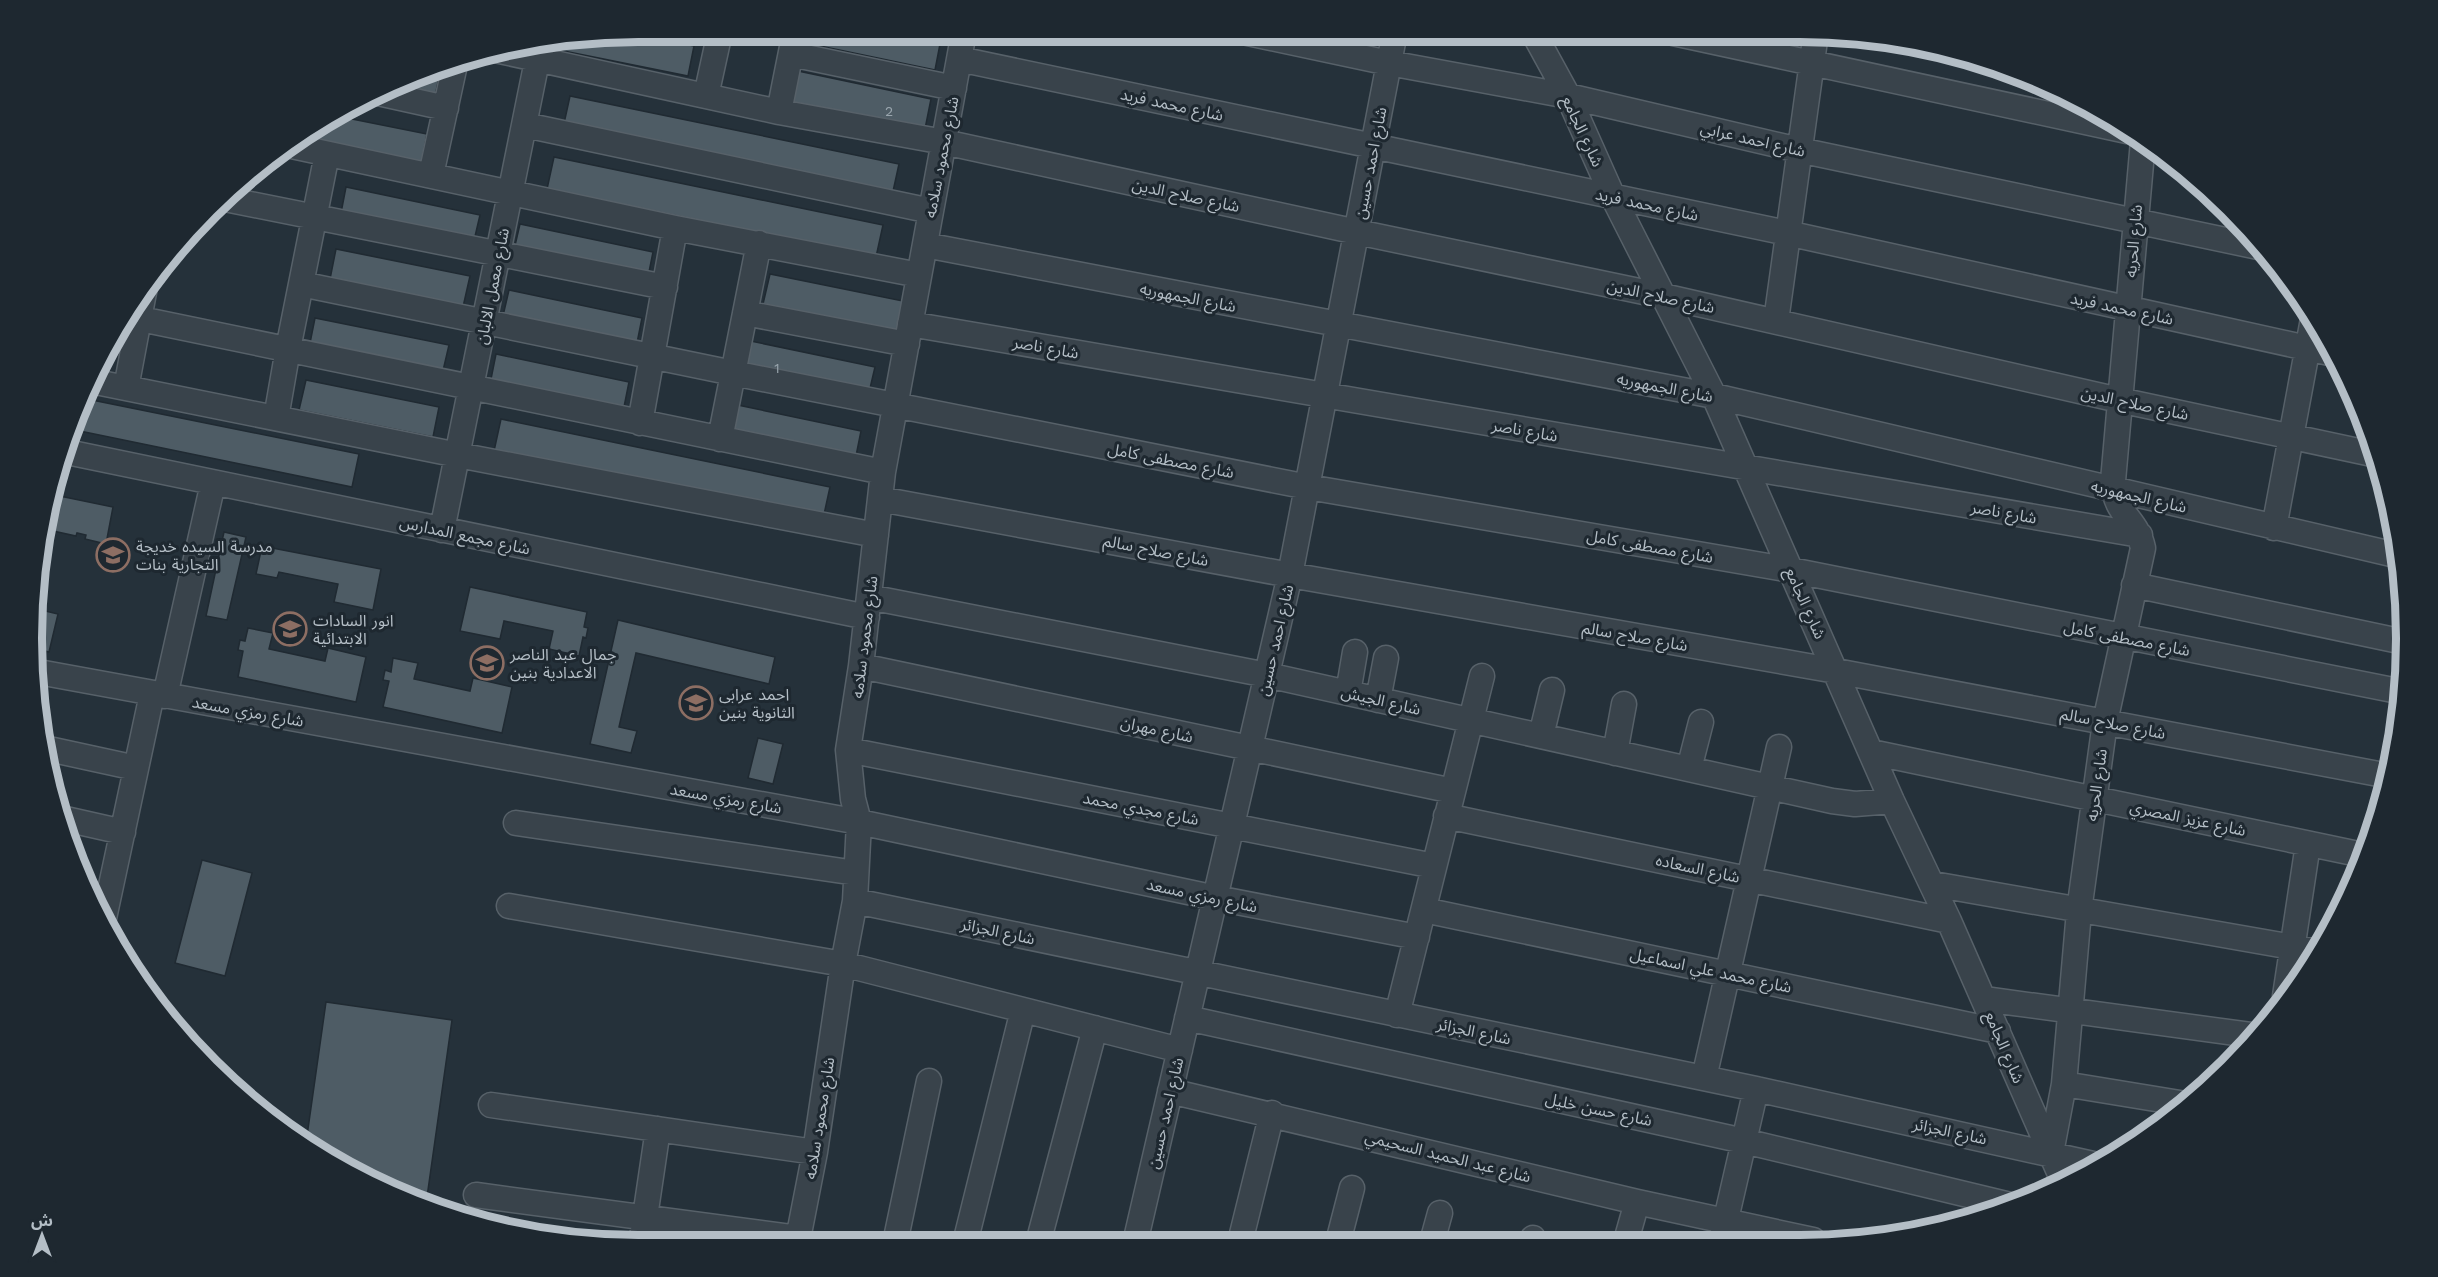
<svg xmlns="http://www.w3.org/2000/svg" width="2438" height="1277" font-family="'Work Sans','Noto Sans Arabic',sans-serif">
<style>
.building{fill:#4e5c65;stroke:#202a32;stroke-width:1.5}
.lines{fill:none;stroke-linecap:round;stroke-linejoin:round}
.minor-casing{stroke:#576169;stroke-width:27}
.minor{stroke:#39434b;stroke-width:24}
.labels{text-anchor:middle;stroke-width:6;stroke-linejoin:round;paint-order:stroke}
.number-label{font-size:14px;fill:#9aa6ae}
.street-label{font-size:16px;fill:#b4bec6;stroke:#1e2830}
.poi-label{font-size:16px;fill:#b4bec6;stroke:#1e2830;text-anchor:start}
.rim{fill:none;stroke:#b4bec6;stroke-width:8}
</style>
<rect width="100%" height="100%" fill="#25313a"/>
<path class="building" d="M629,32L694,46L688,76L554,49L556,40Z
M804,32H904L941,39L935,70L801,42Z
M435,68L441,69L434,101L384,91Z
M798,71L931,99L925,129L792,102Z
M570,96L899,164L892,196L563,128Z
M332,115L427,134L421,166L294,140Z
M554,157L883,225L876,257L547,189Z
M346,187L480,215L473,245L340,218Z
M520,224L653,252L647,282L513,254Z
M336,249L470,276L463,307L330,279Z
M770,274L903,301L897,331L763,304Z
M509,290L642,318L636,348L502,320Z
M315,318L449,345L442,375L309,348Z
M741,339L875,367L868,397L735,369Z
M496,354L629,382L623,412L490,384Z
M306,380L439,407L433,437L299,410Z
M82,398L359,454L352,487L70,429Z
M728,403L861,431L855,461L722,434Z
M501,419L830,487L823,519L494,451Z
M50,494L113,507L106,544L85,539L86,535L77,533L76,536L44,529Z
M224,532L246,537L227,620L206,616Z
M262,546L381,569L373,610L334,602L338,584L279,572L277,578L256,574Z
M470,587L587,612L584,627L588,628L586,638L583,637L579,656L549,649L553,631L504,621L500,639L460,631Z
M33,608L58,614L49,652L33,648Z
M618,620L775,657L769,684L636,653L619,727L637,731L631,753L590,744Z
M248,628L273,633L269,649L325,661L328,648L366,657L356,702L238,677L243,651L238,650L240,640L245,641Z
M393,658L418,663L414,679L470,691L473,678L512,687L502,733L383,707L389,681L383,680L385,670L391,672Z
M758,738L783,744L773,784L748,778Z
M202,860L252,873L225,976L175,963Z
M326,1002L452,1020L426,1204L370,1183L306,1143Z
M197,1053L214,1058L211,1069L209,1067Z"/>
<g class="lines">
<defs>
<path id="minor" d="M1243,32L1389,63L1568,96L1799,150L2263,248
M1533,32L1568,96L1613,197L1714,396L1892,801L1949,921L2063,1181
M1673,33L2127,131
M495,50L779,112L944,142L1357,232L1663,296L2119,400L2377,455
M791,54L954,88
M959,59L1787,233L2334,354
M378,93L446,108
M706,96L720,32
M779,112L795,32
M525,125L931,211
M287,145L675,228L919,275
M431,175L456,60
M225,199L665,287
M925,245L1714,396L2400,556
M301,284L733,373L1308,487L1791,570L2403,692
M745,313L907,344
M126,316L883,472
M1776,321L1816,33
M910,324L2140,535
M91,381L458,455L876,535
M126,388L145,287
M276,418L288,349L327,154
M640,423L675,228
M720,439L759,243
M62,451L867,617
M880,499L1290,575L1836,671L2389,776
M2274,528L2313,319
M442,530L541,41
M2134,585L2404,642
M869,597L1267,675L1832,801L1855,804L1892,801
M861,666L1453,791
M33,671L859,822L1216,898L1417,937
M1348,693L1355,652
M165,696L213,483
M1378,700L1386,658
M1541,736L1552,690
M44,748L136,768
M848,750L1434,866
M1871,752L2363,855
M1615,753L1624,704
M1689,769L1701,722
M1446,816L1949,921
M61,818L123,832
M516,823L856,873
M1933,884L2315,951
M855,901L1756,1089L2093,1164
M509,906L843,964L1180,1050
M1424,910L1998,1031
M103,923L152,694
M2285,996L2308,844
M1984,999L2258,1036
M1397,1015L1482,676
M1187,1018L1744,1141L2010,1205
M1704,1078L1779,747
M2064,1084L2186,1104
M1170,1091L1637,1202L1813,1240
M491,1105L815,1152
M2051,1153L2064,1084L2079,911L2105,722L2143,548C2137,518 2115,516 2113,481L2143,141
M476,1195L798,1238
M1532,1241L1533,1238
M1626,1241L1637,1202
M1721,1241L1756,1089
M1240,1242L1272,1113
M1338,1242L1352,1188
M1432,1242L1440,1213
M895,1243L929,1081
M965,1243L1023,1010
M1038,1243L1095,1028
M1135,1243L1290,575L1395,32
M641,1244L658,1129
M797,1244L815,1152L843,964L855,901L859,822L853,799L848,750L861,666L883,472L964,32"/>
</defs>
<use href="#minor" class="minor-casing"/>
<use href="#minor" class="minor"/>
</g>
<defs>
<symbol id="school-ring" viewBox="-11 -11 22 22"><circle r="9.5" fill="#1e2830" stroke="#8d6e63" stroke-width="1.5"/><path d="M0-5L7-2L0 1L-7-2ZM-4 1L0 2.5L4 1V4Q0 6-4 4Z" fill="#8d6e63"/></symbol>
</defs>
<g fill-rule="evenodd">
<use href="#school-ring" x="94" y="536" width="38" height="38"/>
<use href="#school-ring" x="271" y="610" width="38" height="38"/>
<use href="#school-ring" x="468" y="644" width="38" height="38"/>
<use href="#school-ring" x="677" y="684" width="38" height="38"/>
</g>
<g class="labels">
<g class="number-label">
<text x="889" y="116">2</text>
<text x="777" y="373">1</text>
</g>
<g class="street-label">
<text transform="translate(1172 104) rotate(12)" y="6">شارع محمد فريد</text>
<text transform="translate(1583 131) rotate(65)" y="6">شارع الجامع</text>
<text transform="translate(1753 139) rotate(13)" y="6">شارع احمد عرابي</text>
<text transform="translate(941 157) rotate(-79)" y="6">شارع محمود سلامه</text>
<text transform="translate(1370 163) rotate(-79)" y="6">شارع احمد حسين</text>
<text transform="translate(1186 195) rotate(12)" y="6">شارع صلاح الدين</text>
<text transform="translate(1647 204) rotate(12)" y="6">شارع محمد فريد</text>
<text transform="translate(2133 241) rotate(-85)" y="6">شارع الحريه</text>
<text transform="translate(492 286) rotate(-79)" y="6">شارع معمل الالبان</text>
<text transform="translate(1661 296) rotate(12)" y="6">شارع صلاح الدين</text>
<text transform="translate(1188 297) rotate(11)" y="6">شارع الجمهوريه</text>
<text transform="translate(2122 308) rotate(12)" y="6">شارع محمد فريد</text>
<text transform="translate(1046 347) rotate(10)" y="6">شارع ناصر</text>
<text transform="translate(1665 387) rotate(11)" y="6">شارع الجمهوريه</text>
<text transform="translate(2135 403) rotate(12)" y="6">شارع صلاح الدين</text>
<text transform="translate(1525 430) rotate(10)" y="6">شارع ناصر</text>
<text transform="translate(1171 460) rotate(11)" y="6">شارع مصطفى كامل</text>
<text transform="translate(2139 496) rotate(13)" y="6">شارع الجمهوريه</text>
<text transform="translate(2004 512) rotate(10)" y="6">شارع ناصر</text>
<text transform="translate(465 535) rotate(12)" y="6">شارع مجمع المدارس</text>
<text transform="translate(1650 546) rotate(10)" y="6">شارع مصطفى كامل</text>
<text transform="translate(1156 550) rotate(11)" y="6">شارع صلاح سالم</text>
<text transform="translate(1806 603) rotate(66)" y="6">شارع الجامع</text>
<text transform="translate(1635 636) rotate(10)" y="6">شارع صلاح سالم</text>
<text transform="translate(864 637) rotate(-83)" y="6">شارع محمود سلامه</text>
<text transform="translate(2127 638) rotate(11)" y="6">شارع مصطفى كامل</text>
<text transform="translate(1275 640) rotate(-77)" y="6">شارع احمد حسين</text>
<text transform="translate(1381 700) rotate(13)" y="6">شارع الجيش</text>
<text transform="translate(248 711) rotate(10)" y="6">شارع رمزي مسعد</text>
<text transform="translate(2113 723) rotate(11)" y="6">شارع صلاح سالم</text>
<text transform="translate(1157 729) rotate(12)" y="6">شارع مهران</text>
<text transform="translate(2096 785) rotate(-82)" y="6">شارع الحريه</text>
<text transform="translate(726 798) rotate(10)" y="6">شارع رمزي مسعد</text>
<text transform="translate(1141 808) rotate(11)" y="6">شارع مجدي محمد</text>
<text transform="translate(2188 818) rotate(12)" y="6">شارع عزيز المصري</text>
<text transform="translate(1698 868) rotate(12)" y="6">شارع السعاده</text>
<text transform="translate(1202 895) rotate(12)" y="6">شارع رمزي مسعد</text>
<text transform="translate(998 931) rotate(12)" y="6">شارع الجزائر</text>
<text transform="translate(1711 970) rotate(12)" y="6">شارع محمد علي اسماعيل</text>
<text transform="translate(1474 1031) rotate(12)" y="6">شارع الجزائر</text>
<text transform="translate(2005 1047) rotate(67)" y="6">شارع الجامع</text>
<text transform="translate(1599 1109) rotate(12)" y="6">شارع حسن خليل</text>
<text transform="translate(1165 1113) rotate(-77)" y="6">شارع احمد حسين</text>
<text transform="translate(819 1118) rotate(-81)" y="6">شارع محمود سلامه</text>
<text transform="translate(1950 1131) rotate(12)" y="6">شارع الجزائر</text>
<text transform="translate(1448 1156) rotate(14)" y="6">شارع عبد الحميد السحيمي</text>
</g>
<g class="poi-label">
<text x="136" y="552">مدرسة السيده خديجة<tspan x="136" dy="18">التجارية بنات</tspan></text>
<text x="313" y="626">انور السادات<tspan x="313" dy="18">الابتدائية</tspan></text>
<text x="510" y="660">جمال عبد الناصر<tspan x="510" dy="18">الاعدادية بنين</tspan></text>
<text x="719" y="700">احمد عرابى<tspan x="719" dy="18">الثانوية بنين</tspan></text>
</g>
</g>
<path d="M0 0H2438V1277H0ZM638 42H1800A596 596 0 0 1 2396 638V639A596 596 0 0 1 1800 1235H638A596 596 0 0 1 42 639V638A596 596 0 0 1 638 42Z" fill="#1e2830" fill-rule="evenodd"/>
<path class="rim" d="M638 42H1800A596 596 0 0 1 2396 638V639A596 596 0 0 1 1800 1235H638A596 596 0 0 1 42 639V638A596 596 0 0 1 638 42Z"/>
<g transform="translate(42 1235)" stroke="#1e2830" stroke-width="4.5" paint-order="stroke">
<path d="M0-4.5L10 22L0 15L-10 22Z" fill="#b4bec6"/>
<text y="-9" font-size="16" font-weight="bold" text-anchor="middle" fill="#b4bec6">ش</text>
</g>
</svg>
